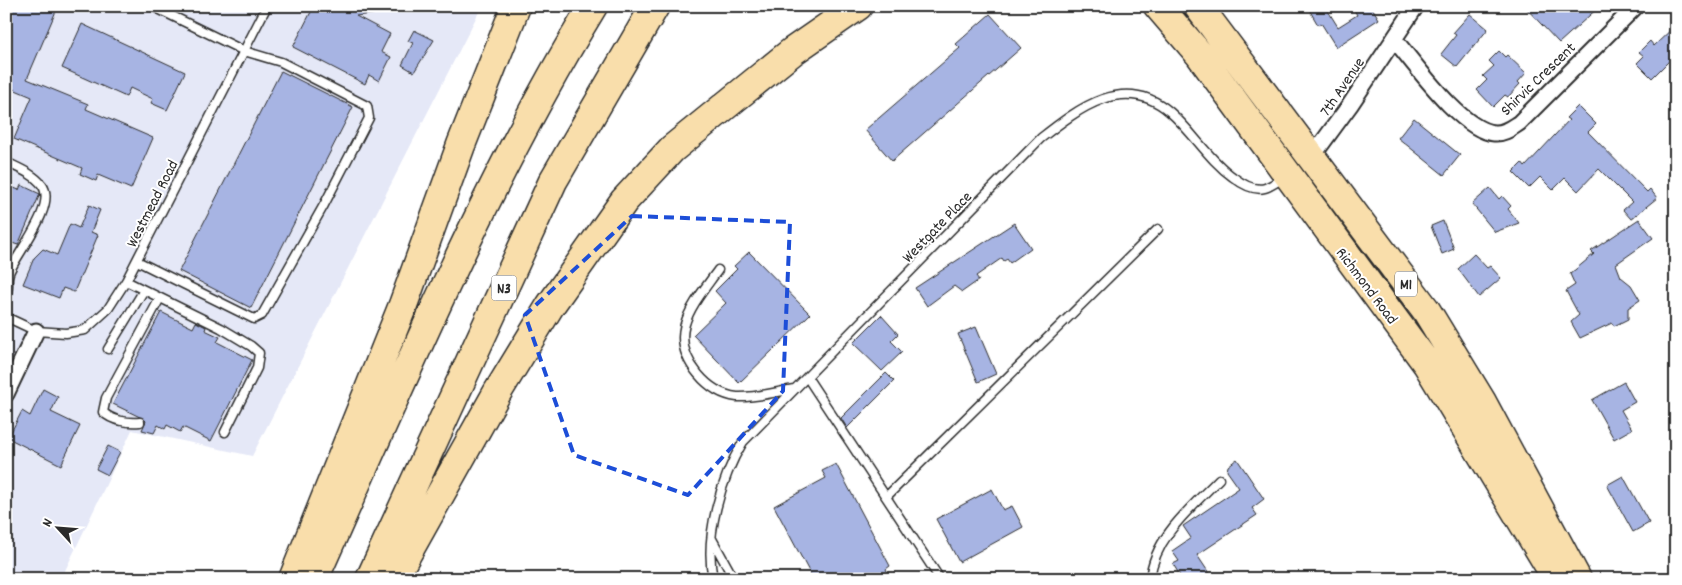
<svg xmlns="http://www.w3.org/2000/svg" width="1682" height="585" font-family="Dekko,sans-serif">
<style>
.built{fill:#e5e8f7}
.building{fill:#a7b4e3;stroke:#2b2b2b}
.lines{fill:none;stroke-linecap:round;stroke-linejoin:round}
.lane-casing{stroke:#2b2b2b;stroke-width:11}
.street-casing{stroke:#2b2b2b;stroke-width:19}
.highway-casing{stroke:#2b2b2b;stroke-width:31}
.lane{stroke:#fff;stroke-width:8}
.street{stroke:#fff;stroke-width:15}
.highway{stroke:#f9deab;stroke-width:28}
.marked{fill:none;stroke:#1d4ed8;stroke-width:4;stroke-dasharray:10 6;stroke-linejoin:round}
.labels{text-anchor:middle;stroke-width:4;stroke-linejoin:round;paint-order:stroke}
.shield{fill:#fff;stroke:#6b6b6b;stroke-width:1}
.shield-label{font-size:15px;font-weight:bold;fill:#2b2b2b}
.street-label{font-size:16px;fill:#2b2b2b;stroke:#fff}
</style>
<rect width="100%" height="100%" fill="#fff"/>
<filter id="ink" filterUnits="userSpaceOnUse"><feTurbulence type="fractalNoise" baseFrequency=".02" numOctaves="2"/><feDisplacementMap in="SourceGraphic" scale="10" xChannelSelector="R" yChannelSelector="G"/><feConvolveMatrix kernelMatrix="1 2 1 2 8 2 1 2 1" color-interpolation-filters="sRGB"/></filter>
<g filter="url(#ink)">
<path class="built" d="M6,6H482L252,456L132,430L61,579H6Z"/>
<path class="building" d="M6,6H45L56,11L27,79L88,104L86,109L153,138L131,189L98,175L96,181L80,174L82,168L14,139L32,97L6,86Z
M314,6H378V13L356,16L390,34L381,52L391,57L379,81L369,75L365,84L293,47Z
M1307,6H1325L1338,27L1357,15L1352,6H1371L1379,19L1336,47L1321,23L1318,25Z
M1524,6H1554L1559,12L1565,6H1600L1559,43Z
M990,14L1021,48L892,161L865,130L960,48L956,44Z
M1470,14L1488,29L1457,67L1441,54L1456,35L1453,33Z
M82,24L185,72L167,110L151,103L153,99L130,88L126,97L62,68Z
M1676,25V54L1652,78L1637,63L1644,56L1639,52L1650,41L1654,46Z
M414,30L434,40L414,72L402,65L413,43L408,41Z
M1499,51L1505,57L1507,55L1526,73L1518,82L1520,84L1508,97L1505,95L1493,107L1477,90L1487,80L1483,76L1494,66L1489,61Z
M281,71L353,107L251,308L179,271Z
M1578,106L1596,124L1588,132L1647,192L1650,189L1657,198L1631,219L1623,210L1632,202L1599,169L1578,191L1565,178L1553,190L1540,177L1529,188L1513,172L1522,163L1525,167L1569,120L1566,118Z
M1414,118L1460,155L1444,175L1398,138Z
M6,185L19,190L21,185L40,194L18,245L6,241Z
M1490,188L1499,199L1502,196L1511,206L1508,209L1519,223L1495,232L1472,204Z
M89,205L100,210L91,232L98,235L74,292L63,288L59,298L23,284L34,258L43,249L57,255L70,224L79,228Z
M1639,219L1653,238L1616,264L1621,277L1631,285L1640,300L1628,308V319L1614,326L1612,323L1580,338L1571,322L1579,315L1566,291L1575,285L1570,274L1594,254L1591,251Z
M1443,221L1454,249L1442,254L1431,226Z
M1014,223L1031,248L1010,263L1007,259L1004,261L1002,258L976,276L979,280L962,292L954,286L927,306L915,288Z
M749,252L810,314L739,383L693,335L726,303L715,291L737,269L734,266Z
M1474,254L1487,268L1490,266L1501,278L1479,297L1458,269Z
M161,312L193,328L196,322L206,327L205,330L220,337L217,342L252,360L211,441L183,427L180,432L167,425L165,429L158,425L154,433L142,430L146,421L144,419L113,404Z
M881,315L898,334L891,341L902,352L882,371L853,343Z
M976,327L996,374L978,382L958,334Z
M886,373L894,381L847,428L841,418Z
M1624,382L1635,402L1621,410L1632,429L1614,439L1592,400Z
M43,389L58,397L51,412L80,426L61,465L8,438L22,411L30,416Z
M108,446L120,452L108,475L96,469Z
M1237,459L1264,499L1252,508L1257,515L1197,555L1209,573L1199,579H1182L1173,564L1179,561L1172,551L1191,538L1183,526L1239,488L1227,471L1228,466Z
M836,464L890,566L886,569L891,579H813L774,506L826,478L822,471Z
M1623,476L1649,523L1633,532L1607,485Z
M992,489L1003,510L1012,506L1023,527L959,562L936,519Z"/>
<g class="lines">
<defs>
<path id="lane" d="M6,162C18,168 34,174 42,185C58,205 16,254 9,273C6,280 10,287 6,295
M137,261L254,319L262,315L324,205L369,118L367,106L281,62L244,51L152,6
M718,270C693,305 665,334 698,374C708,386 721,395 737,397C755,398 776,392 794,389
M126,281L221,328L251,346L259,353L257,368L225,432
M6,317L36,331L66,333L85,330L108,309L126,281L267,6
M108,349L144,290
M807,377L940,579
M140,422C128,423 112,421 103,412L106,398L160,298
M886,497L1158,229
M712,539L734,579
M713,579C704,537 721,478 743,442L1041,138C1079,108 1125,73 1170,112C1193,132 1208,159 1233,177C1242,184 1254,191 1265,188C1272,186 1279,180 1285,177
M1150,579C1154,537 1192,507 1219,479"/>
<path id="street" d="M1394,39C1415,64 1462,131 1494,133C1504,134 1511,128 1519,123L1636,6
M1309,161L1350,105L1416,6
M6,394L36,331"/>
<path id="highway" d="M1158,6L1200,55L1427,364L1557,579
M1198,6L1426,310L1482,402L1577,579
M293,579L403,305L461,145L516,6
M314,579C401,385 482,188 593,6
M370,579L553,181L655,6
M393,579L497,393L550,306L624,201L672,149L793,51L858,6"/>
</defs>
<use href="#lane" class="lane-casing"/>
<use href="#street" class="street-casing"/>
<use href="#highway" class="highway-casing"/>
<use href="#lane" class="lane"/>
<use href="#street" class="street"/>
<use href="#highway" class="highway"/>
</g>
</g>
<path class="marked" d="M632,216L790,222L783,391L688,495L574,455L525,315Z"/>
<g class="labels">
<g class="shield">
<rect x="1395" y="271.5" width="22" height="25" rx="4"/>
<rect x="491.5" y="275.5" width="25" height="25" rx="4"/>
</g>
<g class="shield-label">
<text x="1406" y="289">M1</text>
<text x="504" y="293">N3</text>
</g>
<g class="street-label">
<text transform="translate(1537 78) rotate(-44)" y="6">Shirvic Crescent</text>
<text transform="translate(1341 86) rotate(-56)" y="6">7th Avenue</text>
<text transform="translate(151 203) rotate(-63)" y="6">Westmead Road</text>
<text transform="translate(936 226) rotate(-46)" y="6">Westgate Place</text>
<text transform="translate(1368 285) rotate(53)" y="6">Richmond Road</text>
</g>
</g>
<rect width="1682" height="585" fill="none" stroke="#fff" stroke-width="25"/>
<rect x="12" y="12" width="1657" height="560" fill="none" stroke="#2b2b2b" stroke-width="2" filter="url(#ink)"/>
<g transform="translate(58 528) rotate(296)" stroke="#ffffff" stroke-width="4" paint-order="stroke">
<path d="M0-4L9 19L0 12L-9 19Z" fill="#2b2b2b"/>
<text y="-8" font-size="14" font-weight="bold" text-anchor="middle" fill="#2b2b2b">N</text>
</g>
</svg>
